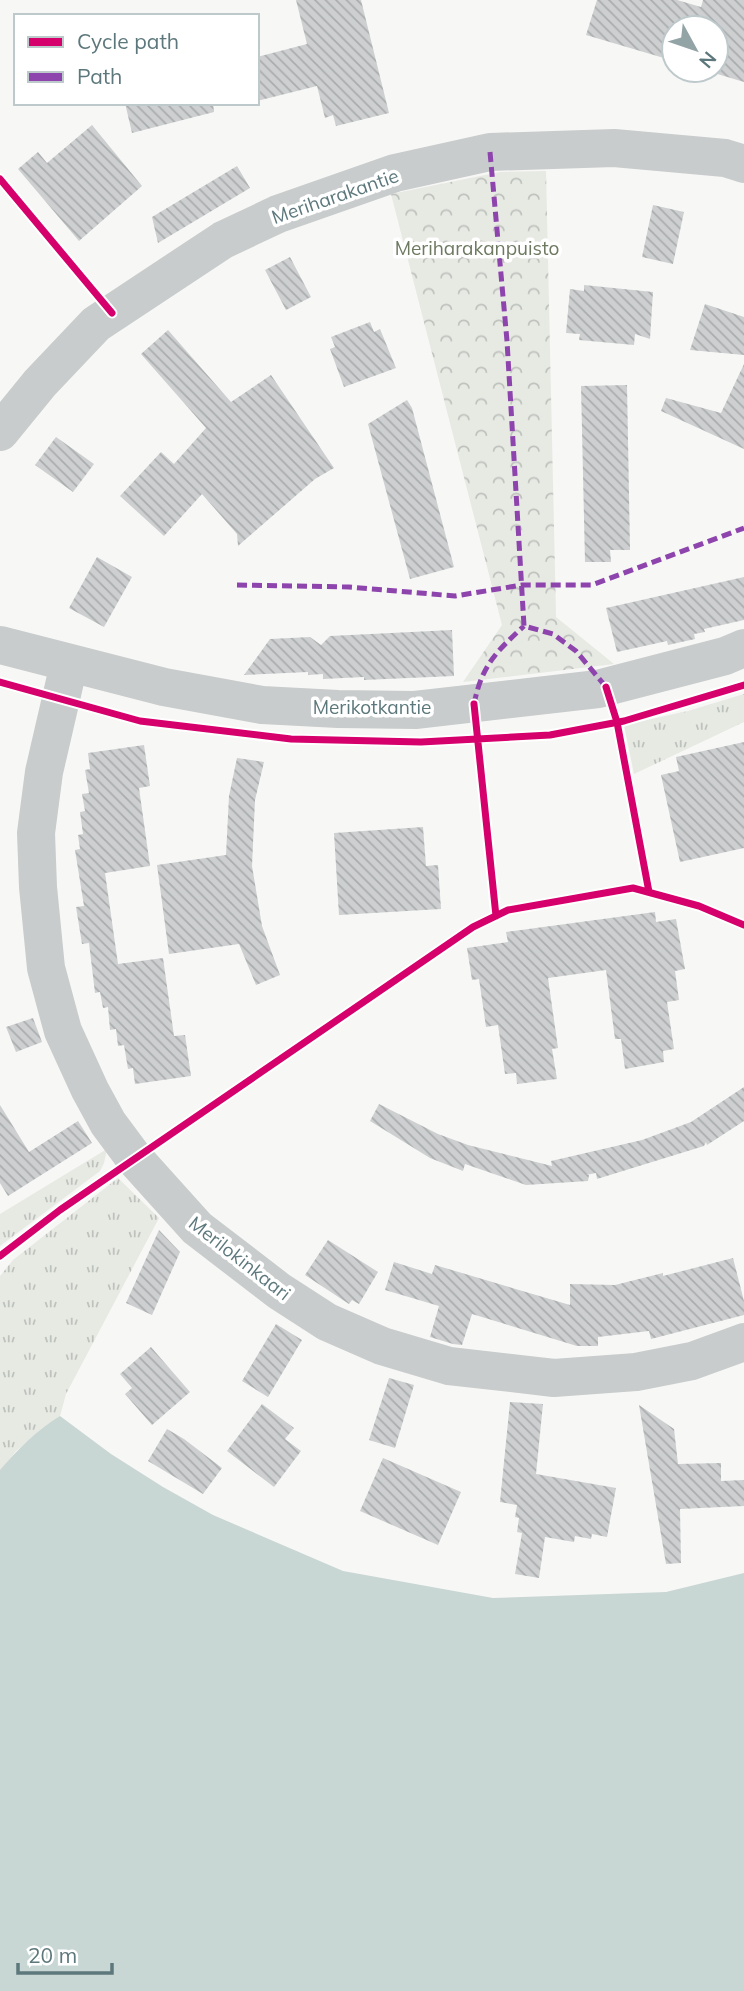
<svg xmlns="http://www.w3.org/2000/svg" width="744" height="1991" font-family="Mulish,sans-serif">
<style>
.grass{fill:url(#grass-tufts)}
.forest{fill:url(#forest-crowns)}
.water{fill:#c8d6d4}
.building{fill:url(#building-back-hatch)}
.lines{fill:none;stroke-linecap:round;stroke-linejoin:round}
.minor{stroke:#c9cccc;stroke-width:38}
.quiet{stroke:#8e44ad;stroke-width:5;stroke-dasharray:10 5;stroke-linecap:butt}
.cycleway-casing{stroke:#fff;stroke-width:11}
.cycleway{stroke:#d6006c;stroke-width:7}
.labels{text-anchor:middle;stroke-width:7;stroke-linejoin:round;paint-order:stroke}
.street-label{font-size:19px;fill:#5d787c;stroke:#fff}
.park-label{font-size:19px;fill:#6d7960;stroke:#fff}
</style>
<defs>
<pattern id="grass-tufts" width="24" height="20" patternUnits="userSpaceOnUse" patternTransform="scale(1.75)"><rect width="24" height="20" fill="#e7e9e3"/><path d="M3 7l-1-3M5 7V3M7 7l1-3M15 17l-1-3M17 17v-4M19 17l1-3" fill="none" stroke="#bec2bd"/></pattern>
<pattern id="forest-crowns" width="20" height="18" patternUnits="userSpaceOnUse" patternTransform="scale(1.75)"><rect width="20" height="18" fill="#e7e9e3"/><path d="M2 6a3 3 0 1 1 6 0M12 15a3 3 0 1 1 6 0" fill="none" stroke="#bec2bd"/></pattern>
<pattern id="building-back-hatch" width="6" height="6" patternUnits="userSpaceOnUse" patternTransform="scale(1.75)"><rect width="6" height="6" fill="#cdcfd0"/><path d="M-1 5l2 2M0 0l6 6M5-1l2 2" fill="none" stroke="#aaadae"/></pattern>
</defs>
<rect width="100%" height="100%" fill="#f7f7f6"/>
<path class="grass" d="M744,694V722L634,774L624,725L688,711Z
M107,1149L104,1163L100,1171L0,1246V1214Z
M118,1178L159,1218L66,1394L60,1416L16,1451L0,1471V1276L13,1260Z"/>
<path class="forest" d="M546,171L556,617L614,664L463,682L502,625L391,194L500,172Z"/>
<path class="water" d="M60,1416L111,1454L163,1487L213,1515L343,1571L493,1598L666,1592L744,1573V1991H0V1470C18,1449 37,1430 60,1416Z"/>
<path class="building" d="M296,0H361L389,113L336,126L333,115L325,118L317,86L257,101V57L307,44Z
M597,0H677L701,7L703,0H744V82L704,70H716V28H674V61L586,35Z
M125,103H213L214,112L132,133Z
M92,125L142,186L79,241L18,169L38,152L47,163Z
M237,166L250,188L158,243L152,217Z
M653,205L684,212L673,264L642,257Z
M290,257L311,297L286,310L265,270Z
M584,285L653,292L650,339L635,334L634,345L579,340L580,334L566,333L570,289L584,291Z
M705,304L744,317V355L690,350Z
M370,322L374,332L380,329L396,368L344,387L330,349L335,347L331,337Z
M168,330L231,402L271,375L334,468L315,479L238,546L237,534L202,494L164,536L120,496L161,452L174,464L206,428L141,354Z
M744,364V449L661,411L666,398L721,413Z
M627,385L630,550H610L611,562H585L581,386Z
M407,400L412,408L454,567L410,579L368,424Z
M56,437L94,464L73,492L35,465Z
M97,557L132,577L104,627L69,608Z
M744,577V620L704,629L705,632L694,634L695,639L668,645L667,641L617,652L606,608Z
M452,630L454,676L364,680V677L323,679V674L308,675V672L244,675L270,639L310,637L321,645L330,636Z
M744,742V848L680,862L661,775L679,771L676,757Z
M144,745L150,786L139,788L150,866L105,873L118,964L163,958L174,1036L185,1035L191,1076L135,1084L133,1068L128,1069L124,1045L118,1046L116,1029L110,1030L108,1007L103,1008L100,992L95,993L89,943L82,944L76,907L84,906L75,850L80,849L78,835L83,834L80,812L85,811L82,794L89,793L85,770L90,769L88,753Z
M237,758L264,762L255,800L252,866L262,926L280,975L256,985L239,944L169,954L157,865L226,855L229,796Z
M423,827L426,866L438,865L441,909L339,915L334,833Z
M655,912L656,922L676,919L685,969L675,971L679,1000L667,1002L674,1049L663,1051L664,1062L625,1069L621,1039H615L606,970L548,978L558,1048L552,1049L557,1079L517,1084L516,1073L505,1074L498,1025L486,1027L479,979L472,980L467,948L508,942L506,932Z
M33,1018L42,1042L16,1052L6,1027Z
M744,1087V1121L707,1145L706,1142L704,1146L597,1179L596,1173L586,1175H589L588,1181L526,1185L465,1164L463,1171L430,1158L370,1121L379,1104L438,1134L468,1145L552,1166L551,1161L642,1140L691,1122Z
M0,1105L29,1152L78,1121L92,1143L8,1196L0,1183Z
M159,1230L180,1252L152,1315L126,1303Z
M328,1240L378,1272L359,1304L352,1300L349,1304L305,1275Z
M733,1258L744,1301V1315L651,1339L649,1331L598,1337V1346H577L472,1314L462,1345L453,1344L430,1337L439,1306L385,1290L394,1262L432,1274L435,1265L570,1305V1284L615,1285L663,1273V1276Z
M276,1324L302,1340L268,1397L242,1381Z
M151,1347L190,1392L152,1425L125,1394L132,1388L120,1374Z
M389,1378L414,1385L395,1448L369,1440Z
M510,1402L543,1404L536,1474L616,1488L607,1537L592,1534L591,1539L575,1536L574,1542L545,1537L539,1578L515,1574L522,1533L517,1532L519,1518L515,1517L517,1505L500,1502Z
M262,1404L294,1428L285,1439L301,1451L274,1487L227,1451Z
M639,1405L674,1429L678,1464L721,1463V1481L744,1480V1506L680,1509L681,1563L666,1564Z
M167,1429L184,1439L222,1468L203,1494L148,1461Z
M383,1458L461,1492L438,1545L360,1511Z"/>
<g class="lines">
<path class="minor" d="M0,432L40,383L96,324L223,240L278,214L395,173L490,152L614,148L725,158L744,164
M0,645L164,687L262,705L338,709L415,710L598,689L725,656L744,648
M69,664L44,772L36,833L38,887L46,968L63,1031L90,1090L108,1123L134,1158L197,1228L279,1291L327,1322L382,1346L449,1366L554,1378L636,1372L692,1361L744,1342"/>
<path class="quiet" d="M490,152L507,341L524,626L553,634L576,651L606,687
M237,585L349,587L455,596L522,585H592L744,528
M474,704C482,665 496,652 524,626"/>
<defs>
<path id="cycleway" d="M0,179L112,313
M0,682L140,721L291,739L421,742L550,735L624,721L744,685
M606,687L617,722L649,892
M474,704L496,916
M0,1256L60,1210L473,927L508,910L633,888L699,906L744,925"/>
</defs>
<use href="#cycleway" class="cycleway-casing"/>
<use href="#cycleway" class="cycleway"/>
</g>
<g class="labels">
<g class="street-label">
<text transform="translate(335 196) rotate(-19)" y="7">Meriharakantie</text>
<text x="372" y="714">Merikotkantie</text>
<text transform="translate(240 1258) rotate(38)" y="7">Merilokinkaari</text>
</g>
<g class="park-label">
<text x="477" y="255">Meriharakanpuisto</text>
</g>
</g>
<rect x="14" y="14" width="245" height="91" fill="#ffffff" stroke="#bec9cb" stroke-width="2"/>
<rect x="28" y="37" width="35" height="10" fill="#d6006c" stroke="#bec9cb" stroke-width="2"/>
<text x="77" y="49" font-size="21" fill="#5d787c">Cycle path</text>
<rect x="28" y="72" width="35" height="10" fill="#8e44ad" stroke="#bec9cb" stroke-width="2"/>
<text x="77" y="84" font-size="21" fill="#5d787c">Path</text>
<g transform="translate(695 49) rotate(130)"><circle r="33" fill="#ffffff" stroke="#bec9cb" stroke-width="2"/>
<path d="M0-5L12 26L0 18L-12 26Z" fill="#93a4a7"/>
<text y="-10" font-size="19" font-weight="bold" text-anchor="middle" fill="#5d787c">N</text>
</g>
<path d="M18 1963v10h94v-10" fill="none" stroke="#5d787c" stroke-width="3.5"/>
<text x="28" y="1963" font-size="21" fill="#5d787c" stroke="#ffffff" stroke-width="5" paint-order="stroke">20 m</text>
</svg>
